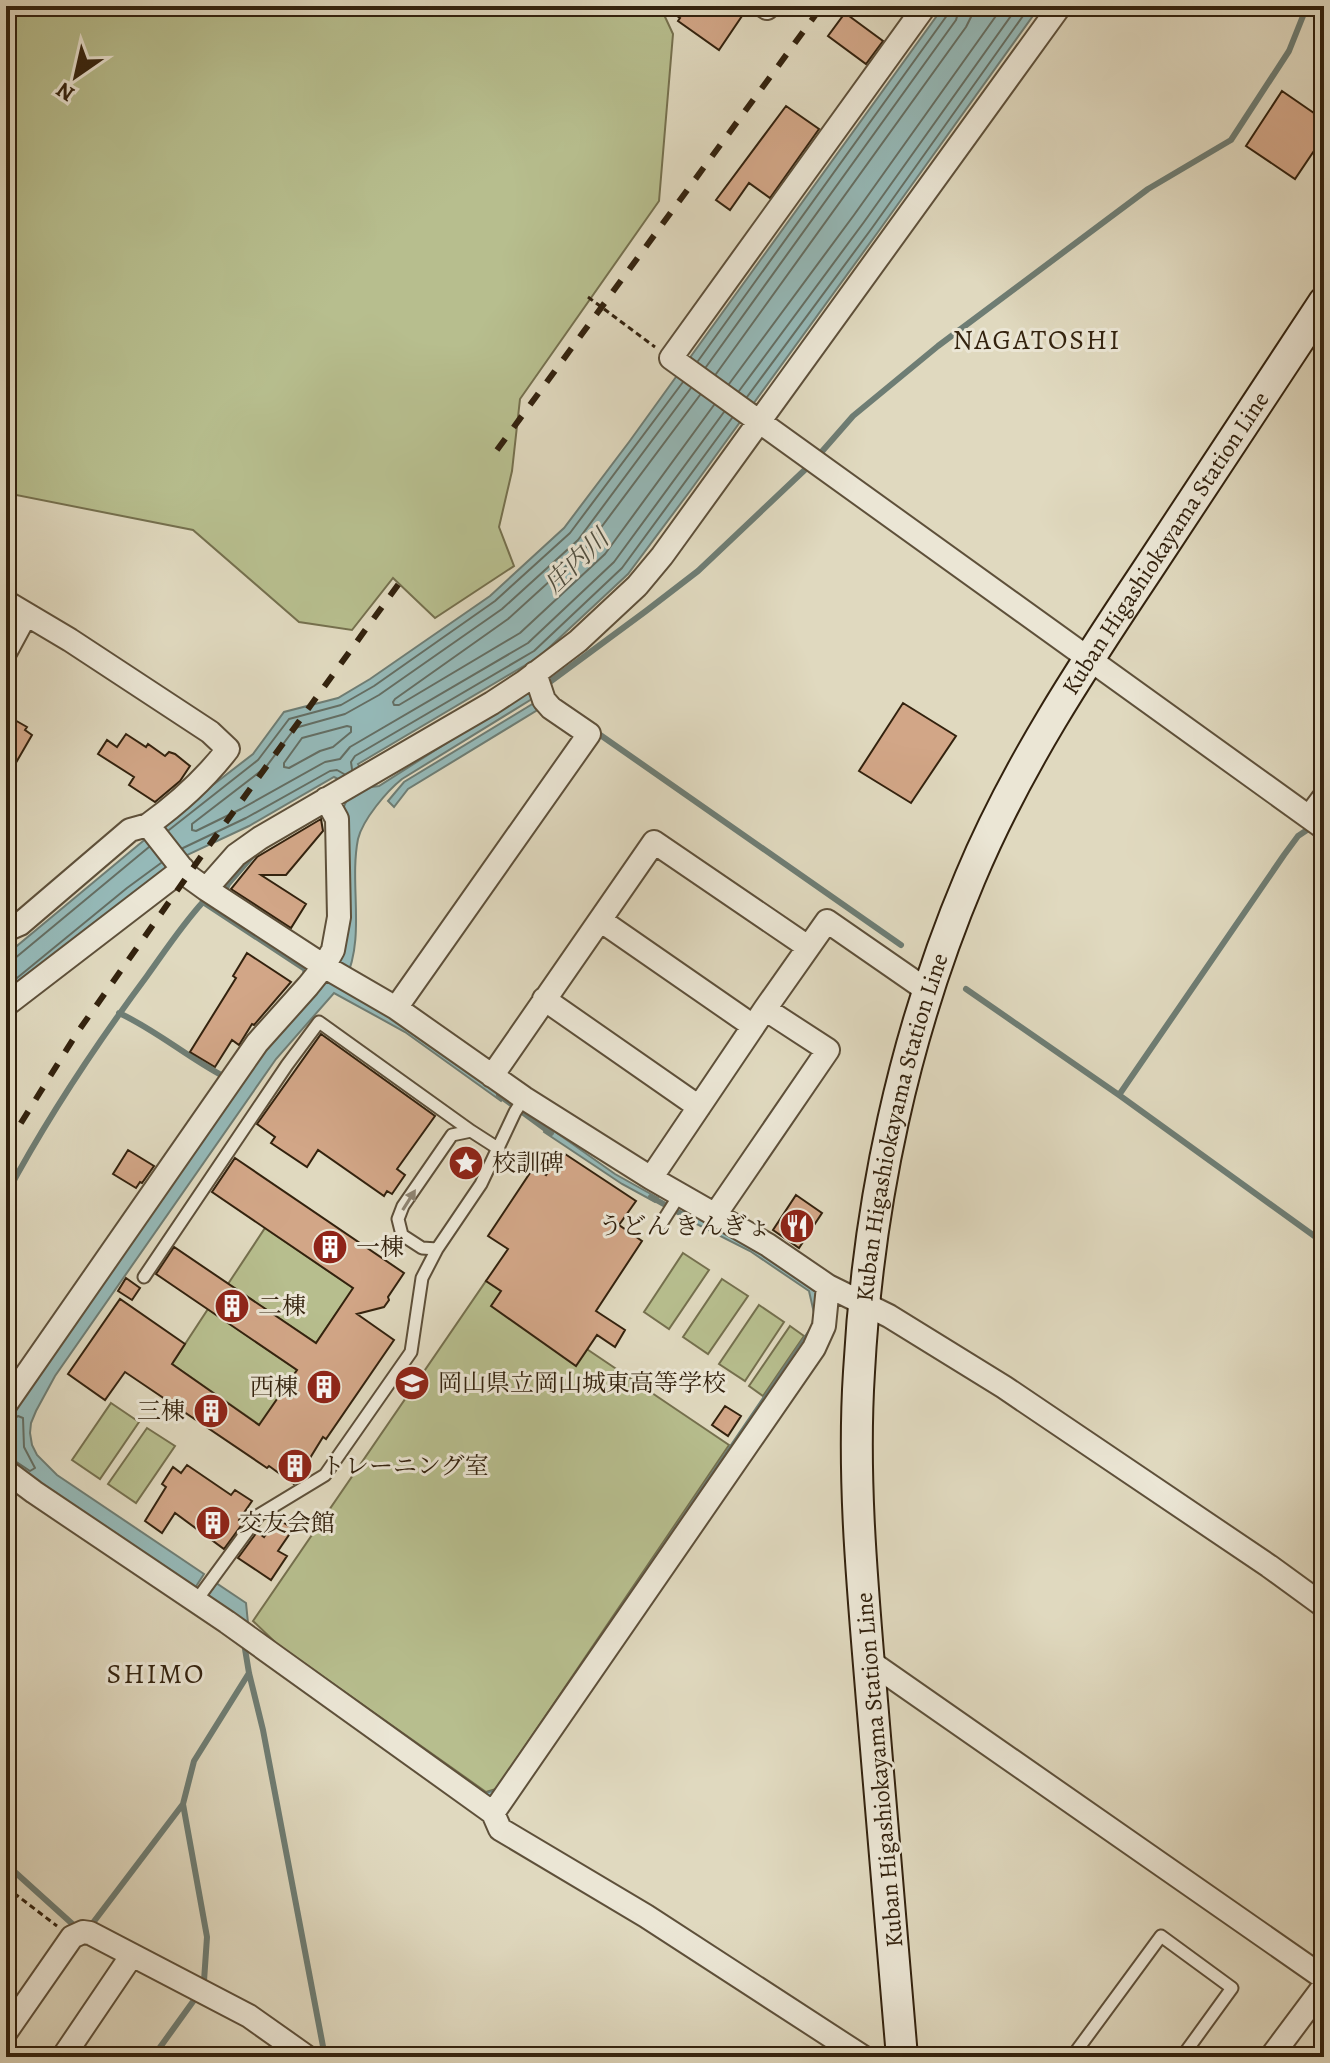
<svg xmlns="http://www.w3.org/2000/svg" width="1330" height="2063" font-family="Alegreya,'Noto Serif JP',serif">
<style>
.green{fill:#b7be8e;stroke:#75704e;stroke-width:2}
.water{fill:#95b9b8;stroke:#6e7d74;stroke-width:2}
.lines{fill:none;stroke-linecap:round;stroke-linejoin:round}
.shore{stroke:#646e63;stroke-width:2}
.stream{stroke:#6e7d74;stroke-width:6}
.building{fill:#d2a687;stroke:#33220e;stroke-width:2}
.service-casing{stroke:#5e503a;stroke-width:15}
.minor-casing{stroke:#5e503a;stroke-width:26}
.secondary-casing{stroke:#33220e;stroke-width:34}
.path{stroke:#33220e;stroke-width:3;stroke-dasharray:6 4;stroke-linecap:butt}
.service{stroke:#ebe6d5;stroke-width:11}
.minor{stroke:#ebe6d5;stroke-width:22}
.secondary{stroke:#ebe6d5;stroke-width:30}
.rail{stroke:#33220e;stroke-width:6;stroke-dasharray:14 14;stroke-linecap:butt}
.oneway{fill:#8f8472}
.labels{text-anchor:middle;stroke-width:6;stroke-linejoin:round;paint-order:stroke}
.street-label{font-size:24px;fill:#33220e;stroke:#ebe6d5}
.poi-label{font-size:24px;fill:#33220e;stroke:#ebe6d5;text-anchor:start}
.water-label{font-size:26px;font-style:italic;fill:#504f41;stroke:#ebe6d5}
.quarter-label{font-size:28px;letter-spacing:2px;fill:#33220e;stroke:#ebe6d5}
</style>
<rect width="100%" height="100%" fill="#e0d9bf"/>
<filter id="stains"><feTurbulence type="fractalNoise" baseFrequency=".0025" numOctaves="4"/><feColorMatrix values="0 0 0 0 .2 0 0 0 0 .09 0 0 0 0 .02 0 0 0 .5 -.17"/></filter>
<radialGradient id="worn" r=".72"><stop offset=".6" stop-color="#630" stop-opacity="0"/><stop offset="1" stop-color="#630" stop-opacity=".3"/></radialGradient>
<path class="green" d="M6,6H660L673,34L659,201L520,399L512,471L499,527L514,566L435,618L393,578L352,630L299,622L193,530L6,493Z
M265,1228L362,1294L342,1305L316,1343L228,1284Z
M683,1253L709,1270L669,1329L644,1312Z
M722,1279L748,1296L708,1354L683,1337Z
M486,1281L729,1445L496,1789L486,1792L277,1644L253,1621Z
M759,1305L784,1322L745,1381L719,1364Z
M208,1309L297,1370L281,1440L172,1364Z
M790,1326L804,1336L763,1396L749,1386Z
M111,1403L139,1422L100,1479L72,1460Z
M147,1428L175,1446L136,1503L108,1484Z"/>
<path class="water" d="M944,6H1040L878,232L690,491L628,574L539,657L358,764L372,787L379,786L536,686L540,694L402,779C387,791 363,819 358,839C349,885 366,936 345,981L505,1096L501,1101L405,1032L334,993L276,1059L55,1376L36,1411L31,1423L30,1433L32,1445L37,1455L57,1475L204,1574L193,1591L6,1464V1419L131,1236L260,1052L323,979L340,815L346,802L340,780L334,777L249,826L187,855L132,894L6,997V955L178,812L253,754L284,712L338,698L370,679L490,596L564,528L629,442Z
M539,700L544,706L408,789L394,807L388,801L404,782Z
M547,1126L615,1174L658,1198L655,1202L622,1184L544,1132Z
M684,1210L753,1247L815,1288L819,1304L818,1325L495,1802H487L253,1632L250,1645L228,1633V1615L205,1600L216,1583L246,1603L248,1623L476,1789L477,1788L486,1793L496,1790L812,1326L814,1313L809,1291L750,1251L681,1216Z"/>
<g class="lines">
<path class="shore" d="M698,361L948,14L950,6
M706,367L956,20L960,6
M716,374L966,27L971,17L972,6
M729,384L854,215L1003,6
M691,388L578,540L502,609L379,695L345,714L295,728L266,767L192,824V830L196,831L241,809L325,762L340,759L350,747L528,643L614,562L724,412
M739,391L864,222L1018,6
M700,395L585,549L508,619L395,699L393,702L394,705H399L520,633L605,554L714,405
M747,397L872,228L1030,6
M347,726L351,727V732L333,747L320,751L289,768L284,767V763L302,738Z
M352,769L351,762L355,756L534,651L622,568L732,418
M169,830L258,760L289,719L341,705L374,686L495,601L570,533L683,382
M183,848L246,818L330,771L337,770L344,774
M6,961L14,959L149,847
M6,987L127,888L161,863
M6,1422L12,1421L18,1416L23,1418L24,1447L35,1468L30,1471L12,1459L6,1458"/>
<path class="stream" d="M818,456L853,416L938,346L1148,189L1231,140L1289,51L1307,6
M543,687L646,611L698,571L811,464
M596,732L901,945
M226,894L224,893L228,884L254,854
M966,989L1119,1095L1324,1243
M119,1013C156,1030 187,1057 223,1076
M499,1095L551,1133
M1119,1095L1284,855L1298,836L1313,826
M6,1195C47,1118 95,1046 147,976C165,951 182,925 203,902L305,969L306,976L304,979
M651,1197L687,1217
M244,1643L249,1673L263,1730L325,2057
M183,1804L207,1937L204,1981
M6,1864L78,1929
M89,1928L183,1804L194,1761L249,1673
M153,2057L197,1996"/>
</g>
<path class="building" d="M662,6H728L742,16L719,50L678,21L680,18Z
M845,13L883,41L866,64L828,36Z
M1282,91L1324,120V136L1295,179L1246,146Z
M786,106L819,129L770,198L749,183L730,210L716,200Z
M903,703L956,736L911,803L859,771Z
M6,715L27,727L25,730L32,735L6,780Z
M126,734L146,747L148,744L165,756L169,752L175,754L190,766L180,781L155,802L129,785L134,777L98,754L107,740L117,747Z
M321,819L323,831L286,875H261L306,904L291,928L231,889L257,857Z
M247,953L291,982L254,1025L252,1024L239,1045L232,1040L215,1067L190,1052L236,978L233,976Z
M321,1034L435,1116L397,1169L405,1175L392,1194L387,1191L384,1196L318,1150L307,1167L271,1143L275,1137L257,1124Z
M128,1150L154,1166L142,1183L140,1182L136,1188L113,1174Z
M562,1152L636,1201L619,1225L642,1241L596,1311L625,1330L615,1347L597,1335L576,1366L491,1306L501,1291L486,1281L508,1249L488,1236L534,1167L546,1175Z
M235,1158L404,1273L388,1297L389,1300L384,1307L357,1314L394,1340L326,1439L323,1437L294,1484L269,1466L267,1468L125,1372L105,1400L68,1374L120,1299L185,1344L172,1364L259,1425L297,1370L156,1274L174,1247L316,1343L353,1288L212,1192Z
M796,1195L822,1213L799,1248L773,1230Z
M126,1278L140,1288L132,1300L118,1291Z
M725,1406L741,1416L728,1436L712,1425Z
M187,1465L231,1495L235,1490L252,1501L239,1520L243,1523L224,1549L175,1513L162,1533L145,1521L166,1487L162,1484L173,1467L181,1473Z
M277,1518L293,1529L278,1551L287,1556L271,1580L238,1558L257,1532L264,1537Z"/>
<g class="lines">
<defs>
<path id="service" d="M661,1224L680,1194
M437,1249L422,1248L402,1235L398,1219L403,1206L452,1135L471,1131L499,1149
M144,1277L287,1065L319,1022L471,1131
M196,1601L259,1515L325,1475L411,1352L422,1278L437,1249L481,1184L515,1112L524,1098
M1072,2057L1161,1936L1232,1988L1182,2057"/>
<path id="minor" d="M764,6L767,8
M925,6L671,358L1324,828
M6,602L70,640L210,732L228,749C206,778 177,804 148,825
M6,651L26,614
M1309,817L1324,797
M206,889L236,855L260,838L492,703L524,682L578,641L637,586L662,556L1060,6
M600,920L753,1026
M6,930L20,924L130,830L148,825L188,876L206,889L327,968L396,1008L524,1098L651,1178L768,1245L828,1286L889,1316L1004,1387L1269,1566L1324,1606
M544,999L699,1107
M6,1005L183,869
M396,1008L589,734L551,708L544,700L535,673
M492,1076L654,842L808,947
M651,1178L765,1009L827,921L928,991
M715,1215L828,1050L765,1009
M6,1404L257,1043L308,986L324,966L333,950L339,917L337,819L326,799
M6,1471L34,1492L227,1622L493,1813L500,1829L646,1916L863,2057
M869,1661L1324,1978
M493,1813L814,1348L824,1326L828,1286
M6,2032L72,1937L83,1932L90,1933L249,2016L307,2057
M63,2057L132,1955
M1271,2057L1324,1986"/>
<g id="secondary">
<path id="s1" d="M902,2057C892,1938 883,1819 872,1701C863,1592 852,1481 859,1372C868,1204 904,1034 970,878C1016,768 1082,668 1148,569C1206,480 1265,391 1324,302"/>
</g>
</defs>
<use href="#service" class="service-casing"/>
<use href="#minor" class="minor-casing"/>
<use href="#secondary" class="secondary-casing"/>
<path class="path" d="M588,297L655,347
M6,1887L57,1926"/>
<use href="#service" class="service"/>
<use href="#minor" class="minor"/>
<use href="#secondary" class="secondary"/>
<path class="rail" d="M497,450L822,6
M6,1147L77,1033L200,858L403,578"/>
</g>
<defs><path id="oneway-solid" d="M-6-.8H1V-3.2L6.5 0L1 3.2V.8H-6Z" transform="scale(2)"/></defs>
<use class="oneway" href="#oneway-solid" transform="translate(409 1200) rotate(-58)"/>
<defs>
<symbol id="sight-disc" viewBox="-11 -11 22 22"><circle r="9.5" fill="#8f2418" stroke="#ebe6d5"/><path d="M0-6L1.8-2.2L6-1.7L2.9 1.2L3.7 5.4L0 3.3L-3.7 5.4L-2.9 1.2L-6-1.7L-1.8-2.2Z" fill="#fff"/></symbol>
<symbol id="restaurant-disc" viewBox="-11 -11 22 22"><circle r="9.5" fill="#8f2418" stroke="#ebe6d5"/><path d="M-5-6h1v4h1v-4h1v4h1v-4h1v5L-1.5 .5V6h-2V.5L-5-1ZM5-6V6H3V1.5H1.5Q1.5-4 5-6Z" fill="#fff"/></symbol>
<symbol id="building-disc" viewBox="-11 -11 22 22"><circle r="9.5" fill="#8f2418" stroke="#ebe6d5"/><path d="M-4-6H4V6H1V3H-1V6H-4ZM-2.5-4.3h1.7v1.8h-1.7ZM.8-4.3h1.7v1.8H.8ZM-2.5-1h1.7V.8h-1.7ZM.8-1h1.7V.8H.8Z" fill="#fff"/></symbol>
<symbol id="school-disc" viewBox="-11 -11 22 22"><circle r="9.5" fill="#8f2418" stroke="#ebe6d5"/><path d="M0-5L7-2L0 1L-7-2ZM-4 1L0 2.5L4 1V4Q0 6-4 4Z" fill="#fff"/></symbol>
</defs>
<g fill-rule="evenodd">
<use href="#sight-disc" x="446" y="1143" width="40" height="40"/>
<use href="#restaurant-disc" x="777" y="1206" width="40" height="40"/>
<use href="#building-disc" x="310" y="1227" width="40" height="40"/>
<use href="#building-disc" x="212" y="1286" width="40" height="40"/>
<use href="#school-disc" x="392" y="1363" width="40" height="40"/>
<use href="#building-disc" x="304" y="1367" width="40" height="40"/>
<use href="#building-disc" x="191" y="1391" width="40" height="40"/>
<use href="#building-disc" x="275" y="1446" width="40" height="40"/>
<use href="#building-disc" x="193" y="1503" width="40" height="40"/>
</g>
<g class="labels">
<g class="street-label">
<text dy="8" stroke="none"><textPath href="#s1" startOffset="1584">Kuban Higashiokayama Station Line</textPath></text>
<text dy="8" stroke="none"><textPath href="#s1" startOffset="936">Kuban Higashiokayama Station Line</textPath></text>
<text transform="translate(879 1770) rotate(-95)" y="8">Kuban Higashiokayama Station Line</text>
</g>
<g class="poi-label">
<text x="492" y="1171">校訓碑</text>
<text x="771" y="1234" text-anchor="end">うどん きんぎょ</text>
<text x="356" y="1255">一棟</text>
<text x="258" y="1314">二棟</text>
<text x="438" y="1391">岡山県立岡山城東高等学校</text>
<text x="298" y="1395" text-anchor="end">西棟</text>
<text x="185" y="1419" text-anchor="end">三棟</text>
<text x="321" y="1474">トレーニング室</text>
<text x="239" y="1531">交友会館</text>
</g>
<g class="water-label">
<text transform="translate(576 561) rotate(-44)" y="9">庄内川</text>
</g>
<g class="quarter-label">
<text x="1037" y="349">NAGATOSHI</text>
<text x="156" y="1683">SHIMO</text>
</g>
</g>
<rect width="1330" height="2063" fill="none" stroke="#e0d9bf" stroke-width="32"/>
<rect x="8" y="8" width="1314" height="2047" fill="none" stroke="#33220e" stroke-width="4"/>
<rect x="16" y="16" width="1298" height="2031" fill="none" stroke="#33220e" stroke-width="2"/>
<g transform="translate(76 76) rotate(214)" stroke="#ebe6d5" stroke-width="6" paint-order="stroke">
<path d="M0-6L14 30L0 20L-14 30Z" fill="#33220e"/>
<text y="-12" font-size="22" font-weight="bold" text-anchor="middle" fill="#33220e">N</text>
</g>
<rect width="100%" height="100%" filter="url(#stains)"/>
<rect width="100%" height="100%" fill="url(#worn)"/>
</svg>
